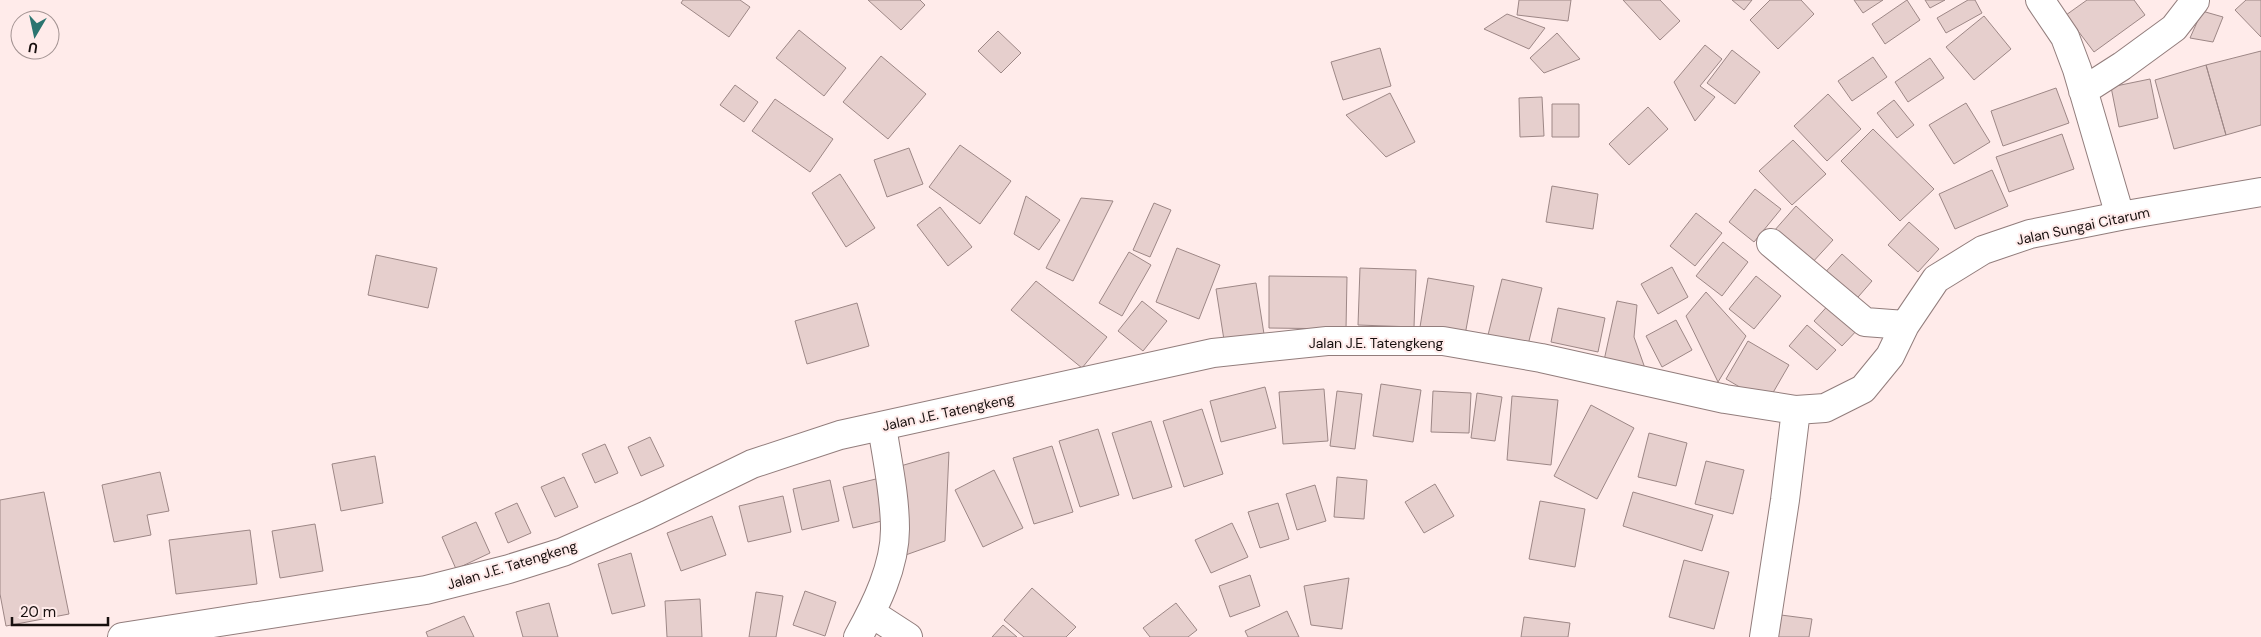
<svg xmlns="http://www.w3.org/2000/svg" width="2261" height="637" font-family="'DM Sans',sans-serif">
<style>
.building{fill:#e6cfcd;stroke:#9d8786}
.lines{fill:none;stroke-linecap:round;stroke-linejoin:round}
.minor-casing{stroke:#927d7c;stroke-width:30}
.minor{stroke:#fff;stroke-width:28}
.labels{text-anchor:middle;stroke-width:4;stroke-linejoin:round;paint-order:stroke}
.street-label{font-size:14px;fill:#18100f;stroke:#ffebea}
</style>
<rect width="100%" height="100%" fill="#ffebea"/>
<path class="building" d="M683,0H740L750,7L729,37L681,3Z
M868,0H920L925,5L901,30Z
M1519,0H1571L1568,21L1517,15Z
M1623,0H1660L1680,21L1660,40Z
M1732,0H1752L1744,10Z
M1770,0H1801L1814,14L1778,49L1750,20Z
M1854,0H1883L1863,13Z
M1907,0L1920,20L1885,44L1872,24Z
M1925,0H1945L1930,8Z
M1968,0H1975L1982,13L1946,33L1937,18Z
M2087,0H2134L2145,15L2094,52L2066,15Z
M2246,0H2261V37L2235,10Z
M2202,11L2223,17L2213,42L2190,38Z
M1507,14L1545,28L1529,49L1484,29Z
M1984,16L2011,49L1974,80L1946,47Z
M799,30L846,68L824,96L776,58Z
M998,31L1021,53L1001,73L978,51Z
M1557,33L1580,59L1544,73L1530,58Z
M1705,45L1722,59L1700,86L1715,97L1695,121L1674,82Z
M1380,48L1391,86L1343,100L1331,62Z
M1732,50L1760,72L1735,104L1707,83Z
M2261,51V125L2226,135L2206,65Z
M881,56L926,94L888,139L843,102Z
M1873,57L1887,77L1852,101L1838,81Z
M1930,58L1944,78L1908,102L1895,82Z
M2206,65L2226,135L2174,149L2155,80Z
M2150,79L2158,118L2119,127L2111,87Z
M735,85L758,102L744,122L720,105Z
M2056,88L2069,123L2003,146L1991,111Z
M1390,93L1415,142L1386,157L1346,115Z
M1828,94L1861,129L1827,161L1794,126Z
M1542,97L1544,136L1520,137L1519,98Z
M775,99L833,139L810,172L752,131Z
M1894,100L1914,125L1897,138L1877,113Z
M1966,103L1990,142L1954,164L1929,125Z
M1552,104H1579V137H1552Z
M1648,107L1668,129L1629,165L1609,144Z
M1873,129L1934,189L1900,221L1841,161Z
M2062,134L2074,169L2009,192L1996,157Z
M1793,140L1826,174L1792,205L1759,171Z
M960,145L1011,181L980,224L929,187Z
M909,148L923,184L887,197L874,160Z
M1992,170L2008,206L1955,229L1939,194Z
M840,174L875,228L846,247L812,193Z
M1552,186L1598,194L1593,229L1546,222Z
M1755,189L1781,209L1754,242L1729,222Z
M1026,196L1060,220L1039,250L1014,234Z
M1081,198L1113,201L1073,281L1046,268Z
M1154,203L1171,210L1150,257L1133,250Z
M1796,206L1833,240L1811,264L1774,231Z
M940,207L972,247L948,266L917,225Z
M1696,213L1722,233L1695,266L1670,246Z
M1909,222L1939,249L1918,272L1888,245Z
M1723,242L1748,262L1722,296L1696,276Z
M1177,248L1220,265L1199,319L1156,302Z
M1129,252L1151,265L1122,316L1099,303Z
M1842,254L1872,281L1852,304L1821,277Z
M376,255L437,268L428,308L368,295Z
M1672,267L1688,297L1658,314L1641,284Z
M1360,268L1416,270L1414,327L1358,325Z
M1269,276L1347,277L1346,329L1269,328Z
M1756,276L1781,296L1754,329L1729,309Z
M1428,278L1474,286L1465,335L1420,327Z
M1502,279L1542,288L1527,349L1487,339Z
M1036,281L1107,337L1082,368L1011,310Z
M1256,283L1264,334L1224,340L1216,289Z
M1706,292L1746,336L1718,382L1686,316Z
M1142,301L1167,321L1143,351L1118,331Z
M1617,301L1637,305L1634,337L1647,374L1603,365Z
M1832,301L1861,326L1842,346L1814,321Z
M857,303L869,346L807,364L795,321Z
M1558,308L1605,318L1598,352L1551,342Z
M1676,320L1692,350L1662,367L1646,336Z
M1807,325L1836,350L1817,370L1789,346Z
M1748,341L1789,365L1767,403L1726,379Z
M1381,384L1421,390L1413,442L1373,436Z
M1265,387L1276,428L1221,442L1210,401Z
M1324,389L1328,441L1283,444L1279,392Z
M1337,391L1362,394L1355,449L1330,446Z
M1433,391L1471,393L1469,433L1431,432Z
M1477,393L1502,397L1495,441L1471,438Z
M1512,396L1558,400L1551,465L1507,460Z
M1591,405L1634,428L1597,499L1554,476Z
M1202,409L1223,474L1184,487L1163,421Z
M1151,421L1172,487L1133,499L1112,433Z
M1098,429L1119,495L1080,507L1059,441Z
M1649,433L1687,443L1676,486L1638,477Z
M650,437L664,466L641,476L628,447Z
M605,444L618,473L595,483L582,454Z
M1052,446L1073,512L1034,524L1013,458Z
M949,452L945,541L900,557L897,467Z
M375,456L383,503L341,511L332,464Z
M1706,461L1744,470L1733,514L1695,504Z
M994,470L1023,528L983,547L955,490Z
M160,472L169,511L147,515L151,535L114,542L102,485Z
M564,477L578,507L555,517L541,487Z
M1337,477L1367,480L1364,519L1334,517Z
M880,478L890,519L853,528L843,487Z
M830,480L839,521L802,530L793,489Z
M1435,484L1454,516L1424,533L1405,502Z
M1315,485L1326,521L1297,530L1286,494Z
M44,492L69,614L6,626L0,594V500Z
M1633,492L1713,515L1702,551L1623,526Z
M783,496L791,532L748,542L739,506Z
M1540,501L1585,509L1575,567L1529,559Z
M517,503L531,533L508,543L495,513Z
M1278,503L1289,539L1260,548L1248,512Z
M712,516L726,555L681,571L667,533Z
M476,522L490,553L456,569L442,537Z
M1232,523L1248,557L1211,573L1195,540Z
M315,524L323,571L280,578L272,531Z
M250,530L257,584L176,594L169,540Z
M631,553L645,606L612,614L598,564Z
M1684,560L1729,572L1714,629L1669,617Z
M1250,575L1260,606L1230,617L1219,586Z
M1349,578L1342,629L1311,625L1304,586Z
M1032,588L1076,627L1066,637H1024L1004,620Z
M805,591L836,602L825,636L793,625Z
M756,592L783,596L776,637H749Z
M700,599L702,637H667L665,601Z
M549,603L558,637H523L516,612Z
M1176,603L1197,630L1188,637H1150L1143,628Z
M1287,611L1299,637H1248L1245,631Z
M1773,614L1812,619L1809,637H1769Z
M464,616L474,637H428L426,632Z
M1524,617L1570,623L1568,637H1521Z
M1003,625L1017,637H992Z"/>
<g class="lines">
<defs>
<path id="minor" d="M2040,0L2065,37L2077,69L2120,216
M2083,91L2122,66L2174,28L2195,1
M1771,243L1865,322L1905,325
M871,613L908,637
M122,637L426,590L509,569L563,552L647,515L752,464L840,435L1213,353L1327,341H1443L1541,358L1725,399L1796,410L1825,408L1863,389L1890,356L1905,325L1936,279L1983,250L2030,234L2120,216L2261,192
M858,637C876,605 895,566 895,529C895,494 887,460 882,426
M1764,637L1785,500L1796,410"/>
</defs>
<use href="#minor" class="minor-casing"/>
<use href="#minor" class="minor"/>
</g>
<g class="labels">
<g class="street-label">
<text transform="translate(2083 226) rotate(-12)" y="5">Jalan Sungai Citarum</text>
<text x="1376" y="348">Jalan J.E. Tatengkeng</text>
<text transform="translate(948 412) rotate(-12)" y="5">Jalan J.E. Tatengkeng</text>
<text transform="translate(512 565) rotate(-17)" y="5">Jalan J.E. Tatengkeng</text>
</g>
</g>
<g transform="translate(35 35) rotate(189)"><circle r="24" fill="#ffebea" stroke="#a39392"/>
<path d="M0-4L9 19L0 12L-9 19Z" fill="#2b7570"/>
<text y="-8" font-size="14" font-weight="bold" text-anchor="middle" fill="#18100f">U</text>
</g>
<path d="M12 617v8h96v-8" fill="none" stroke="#18100f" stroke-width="2.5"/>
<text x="20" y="617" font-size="15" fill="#18100f" stroke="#ffebea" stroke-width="4" paint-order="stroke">20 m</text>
</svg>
